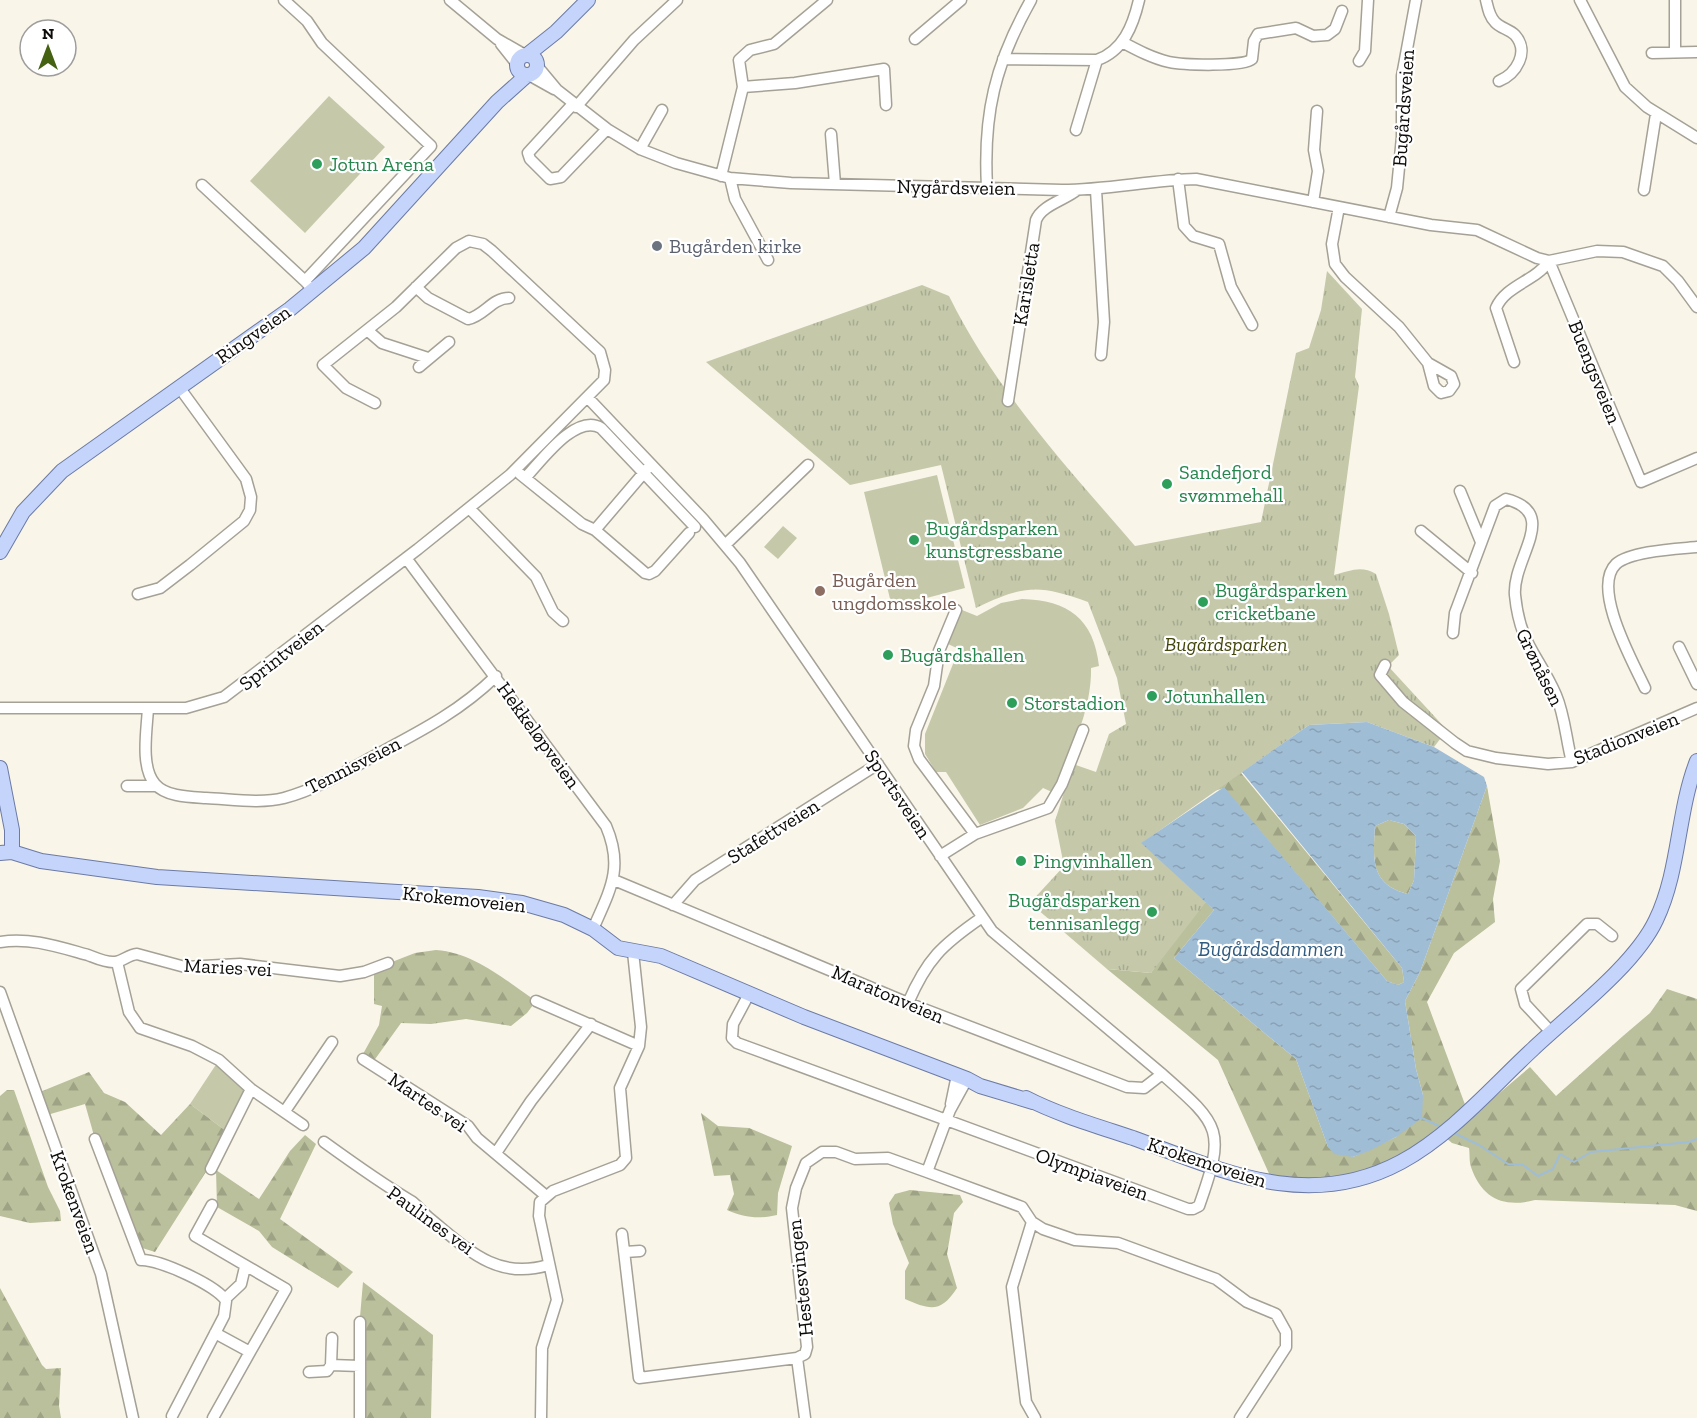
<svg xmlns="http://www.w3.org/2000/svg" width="1697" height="1418" font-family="'Zilla Slab',serif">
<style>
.green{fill:#c5c9aa}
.forest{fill:url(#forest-firs)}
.park{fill:url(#park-tufts)}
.water{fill:url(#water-ripples);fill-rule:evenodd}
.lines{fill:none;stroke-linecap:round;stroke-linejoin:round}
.stream{stroke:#a0bdd6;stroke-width:2}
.minor-casing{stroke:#a5a196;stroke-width:13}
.major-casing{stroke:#6c7ba5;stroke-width:16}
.minor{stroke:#fff;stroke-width:10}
.major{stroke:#c5d4fb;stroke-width:14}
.leisure-dot{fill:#2e9e5b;stroke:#fff;stroke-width:2}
.worship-dot{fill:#6b7280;stroke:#fff;stroke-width:2}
.education-dot{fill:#8d6e63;stroke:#fff;stroke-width:2}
.labels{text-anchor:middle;stroke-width:4.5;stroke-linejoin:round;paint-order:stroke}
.street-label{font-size:20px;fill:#0d0b08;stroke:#fff}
.leisure-label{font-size:20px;fill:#27864d;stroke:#fff;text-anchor:start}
.worship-label{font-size:20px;fill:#5b616d;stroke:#fff;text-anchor:start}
.education-label{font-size:20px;fill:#785e54;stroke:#fff;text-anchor:start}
.park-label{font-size:20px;font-style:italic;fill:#43470c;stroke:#fff}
.water-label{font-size:21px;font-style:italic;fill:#2f5b80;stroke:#fff}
</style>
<defs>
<pattern id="forest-firs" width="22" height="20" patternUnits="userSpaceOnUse" patternTransform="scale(1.5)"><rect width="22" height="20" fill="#babf9c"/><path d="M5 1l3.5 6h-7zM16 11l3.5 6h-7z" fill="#9fa385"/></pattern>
<pattern id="park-tufts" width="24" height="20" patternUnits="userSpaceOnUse" patternTransform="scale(1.5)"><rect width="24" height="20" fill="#c5c9aa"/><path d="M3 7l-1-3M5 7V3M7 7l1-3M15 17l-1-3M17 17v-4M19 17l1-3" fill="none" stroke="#a8ab91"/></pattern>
<pattern id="water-ripples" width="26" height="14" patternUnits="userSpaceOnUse" patternTransform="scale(1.5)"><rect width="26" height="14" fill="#a0bdd6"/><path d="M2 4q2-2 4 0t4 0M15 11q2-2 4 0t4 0" fill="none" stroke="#89a1b6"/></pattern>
</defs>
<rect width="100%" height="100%" fill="#f9f5e9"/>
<path class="green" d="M329,96L385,147L305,233L250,181Z
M937,475L965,588L892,607L864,492Z
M783,526L797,538L778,559L764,547Z
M1022,599C1068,600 1094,619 1099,666L1091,668C1092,710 1070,755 1052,792L1043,788L1023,808L980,825L946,772H936L925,754V734L959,649L948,644L962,610L977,616L1001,603Z
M219,1060L251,1089L230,1134L190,1104Z"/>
<path class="forest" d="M1237,768L1402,968L1404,982L1398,985L1387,981L1224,788L1148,811Z
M1487,786L1500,861L1493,899L1495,922L1454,953L1427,1002L1470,1118L1530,1067L1556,1096L1623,1036L1650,1013L1667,989L1697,999V1211L1675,1205L1535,1200C1504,1208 1482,1199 1471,1167C1469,1161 1470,1154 1469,1148L1452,1143L1438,1131C1406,1154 1372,1173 1332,1178C1313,1181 1291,1179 1271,1178L1218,1060L1107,969L1151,973L1189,915L1206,902L1214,910L1174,958L1296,1059L1328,1147L1353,1157L1396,1137L1423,1095L1416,1069L1405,1001L1420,972Z
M1389,820L1404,824L1416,836L1414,880L1408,894C1370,885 1373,858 1375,826Z
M436,950C475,953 505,980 536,1001L527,1013L511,1026L466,1019L431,1024L401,1023L373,1062L363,1054L379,1025L382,1006L374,1004V969L415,953Z
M89,1072L104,1093L125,1102L161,1135L190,1104L230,1134L155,1252L136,1246L95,1139L85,1104L47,1115L40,1092Z
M7,1090H14L48,1187L60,1211L61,1221L30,1223L0,1216V1096Z
M701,1113L718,1126L749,1128L792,1146L778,1193L777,1215C759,1219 745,1218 727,1210L734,1194L730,1175L714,1176Z
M305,1135L316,1144L280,1219L353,1272L338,1288L272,1247L259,1231L217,1207L216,1170L259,1199L290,1151Z
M910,1190L960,1195L963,1202L954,1213L947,1254L957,1288C941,1313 930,1310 905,1299V1271L909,1263L893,1224L889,1203L895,1194Z
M363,1282L433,1335L431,1418H363L360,1317Z
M0,1288L42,1365L46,1369L61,1368L59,1406L61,1418H0Z"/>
<path class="park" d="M1327,271L1362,309L1355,377L1359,386L1334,575C1350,571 1361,565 1376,574L1389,614L1399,655L1388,666L1447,730L1434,747L1367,722L1309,725L1142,843L1206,902L1151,973L1107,969L1030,903L1064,866L1055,821L1073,764L1096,772L1109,734L1126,724L1117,678L1088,602C1038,584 1024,585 976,608L941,465L850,485L706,362L922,285L949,296C995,390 1068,468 1135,546L1261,522L1296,353L1309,348L1321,310Z"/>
<path class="water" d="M1367,722L1434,747L1484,777L1487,786L1420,972L1405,1001L1416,1069L1423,1095L1422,1118L1396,1137L1371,1150L1353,1157L1334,1154L1328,1147L1296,1059L1174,958L1214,910L1141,843L1224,787L1387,981L1398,985L1404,982L1402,968L1242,772L1309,725ZM1389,820L1404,824L1416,836L1414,880L1408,894C1370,885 1373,858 1375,826Z"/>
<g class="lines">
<path class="stream" d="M1422,1118L1441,1127
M1452,1132L1479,1145L1508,1164L1523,1165L1538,1176L1553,1169L1560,1154L1574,1162L1591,1152L1689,1142L1697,1139"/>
<defs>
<path id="minor" d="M284,0L307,21L322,43L431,146L305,281L313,290
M450,0L497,39L525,55
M1486,0C1488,8 1489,16 1495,22C1500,28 1509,29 1515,35C1530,52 1516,74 1499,81
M1580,0L1625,87L1647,107L1697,138
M1675,0V52
M915,39L961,0
M1122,42C1137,50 1152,58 1169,62C1183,65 1244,67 1252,59L1254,41L1258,34L1296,28L1313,36L1327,35L1335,29L1342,11
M501,44L517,64
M1652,53L1697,52
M1003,59L1097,60C1123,51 1133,26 1139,0
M1359,61L1365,51L1368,0
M537,66L557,90L607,129L640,149L676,163L730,178L791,183L1062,190C1107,190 1151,180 1196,179L1431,225L1477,230L1537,258L1549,261L1597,251L1623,252L1663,266L1678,281L1697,307
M529,75L554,89
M743,87L795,83L884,69L886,105
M573,104L528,153L530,159L550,179L561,177L607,129
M576,107L634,40L677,0
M1076,130L1097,60
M831,134L835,184
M640,149L662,110
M721,176L743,87L739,60L750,50L774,44L827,0
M730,178L735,199L768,260
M1178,179L1184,226L1193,236L1219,244L1231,287L1252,325
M202,185L305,281
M987,187C983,114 995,64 1031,0
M1096,190L1104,322L1101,355
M1644,190L1656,114
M1313,202L1318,171L1314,150L1317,111
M1339,207L1332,244L1335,264L1345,277L1399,327L1428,363L1434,386L1441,393L1449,391L1454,384L1451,376L1428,363
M1389,217L1397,188L1402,137V76L1416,0
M1549,261L1641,482L1697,458
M416,287L428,298L468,319C484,316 492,298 509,298
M367,330L382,343L428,358
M1514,362L1496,308C1506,285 1536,281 1549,261
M419,367L449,342
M589,399L703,519L740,563L992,931L1162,1074C1221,1126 1226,1130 1199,1206L1193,1209H1188L737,1043L732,1038L733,1024L749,994
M1008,401L1036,220C1042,205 1065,200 1077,190
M520,474L582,524L595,530L645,573L649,574L655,571L689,533
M527,476C542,460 576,413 601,428L695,527
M1460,491L1481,542
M469,508L536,577L553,612L563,621
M595,530L647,469
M1421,531L1472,573
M725,545L808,465
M406,558L606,826C624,868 610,890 593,929
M138,594L160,588L190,565L244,521L250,510L251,497L246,479L179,387
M956,610L939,651L934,686L916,730L914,746L919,759L975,834
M1453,633L1455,613L1495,506L1506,499C1561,513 1512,558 1515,595C1520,645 1538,654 1556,695C1565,716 1566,740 1572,762
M1679,647L1697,684
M1385,665L1380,675L1403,702L1455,743L1467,751L1496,758L1548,764L1572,762L1697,708
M1645,688C1633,662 1591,588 1616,564C1631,551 1677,549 1697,547
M0,708H186L224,697L418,549L510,475L604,380L605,370L600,352L492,251L483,244L469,241L456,248L396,307L323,365L346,388L375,403
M148,708C147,729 140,767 155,784C166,797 190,797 206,798C230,799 261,804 284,798C317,789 345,772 374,756C419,732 459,712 496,676
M127,786H157
M940,856L975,834L1048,808L1062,784L1083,730
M614,880L908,1003L1127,1087L1144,1088L1162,1074
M673,905L695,880L878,764
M0,942C30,937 59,947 88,955C96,958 106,963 115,962C123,961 128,955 137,954L185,967L240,964L340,976L364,972L388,963
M117,962L129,1012L140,1028L192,1046L219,1060L251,1089L303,1125
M0,992L101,1274L133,1418
M536,1001L639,1046
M908,1003C927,959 942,945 981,918
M1551,1032L1525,1004L1521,989L1587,924H1597L1612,936
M363,1059L468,1126L477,1138L545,1195
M951,1104L957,1075
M285,1111L332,1042
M95,1139L141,1260C159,1259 218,1286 226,1301L224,1316L172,1416
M324,1142C353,1163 381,1183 411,1201C417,1205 422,1212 428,1217C466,1248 496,1281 548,1265
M496,1153L531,1101L591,1024
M211,1169L251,1089
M927,1172L1022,1207L1032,1222L1043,1229L1075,1240L1118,1243L1216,1279L1247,1302L1276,1314L1286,1332V1347L1240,1418
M212,1205L195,1236L286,1289L250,1352
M1032,1222L1012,1287L1026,1402L1035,1418
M622,1234L639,1378L797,1358L805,1354L807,1347L792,1208L796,1188L806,1163L822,1152H836L855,1159L888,1158L927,1172L950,1110L967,1079
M625,1252L640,1251
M225,1299L241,1284L245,1267
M797,1358L805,1418
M331,1365L360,1366
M309,1372L327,1371L331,1365L332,1338
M213,1418L250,1352L215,1333
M360,1418V1322
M541,1418L542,1348L557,1300L539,1216L540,1202L553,1191L620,1165L626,1158L620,1088L639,1046L641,1027L633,952"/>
<path id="major" d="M517 65a10 10 0 1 1 20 0a10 10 0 1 1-20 0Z
M527,55L556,32L588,0
M0,552L23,512L62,471L290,309L364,248L497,102L526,76
M0,768L12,830V852
M0,853L12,852L41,861L157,877L478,897L522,903L564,915L593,929L618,948L661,956L804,1017L967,1079L980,1086L1033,1102
M1026,1098C1059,1115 1097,1126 1133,1138C1223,1171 1308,1212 1401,1162C1451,1135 1492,1087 1533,1049C1570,1014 1635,965 1656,920C1680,870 1677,812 1697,761"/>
</defs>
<use href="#minor" class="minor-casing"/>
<use href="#major" class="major-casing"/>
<use href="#minor" class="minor"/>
<use href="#major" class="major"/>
</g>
<g class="leisure-dot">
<circle cx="317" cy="164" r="6"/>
<circle cx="1167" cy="484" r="6"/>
<circle cx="914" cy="540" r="6"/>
<circle cx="1203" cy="602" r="6"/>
<circle cx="888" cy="655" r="6"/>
<circle cx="1152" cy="696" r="6"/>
<circle cx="1012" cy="703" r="6"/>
<circle cx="1021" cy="861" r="6"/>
<circle cx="1152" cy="912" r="6"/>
</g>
<circle class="worship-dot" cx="657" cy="246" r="6"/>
<circle class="education-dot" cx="820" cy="591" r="6"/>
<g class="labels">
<g class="street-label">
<text transform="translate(1403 108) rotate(-86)" y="7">Bugårdsveien</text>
<text transform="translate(956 187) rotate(1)" y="7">Nygårdsveien</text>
<text transform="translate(1026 284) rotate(-81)" y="7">Karisletta</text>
<text transform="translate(253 334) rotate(-35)" y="7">Ringveien</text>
<text transform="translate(1595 372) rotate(68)" y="7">Buengsveien</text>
<text transform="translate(281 655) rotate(-38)" y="7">Sprintveien</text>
<text transform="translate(1540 667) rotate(64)" y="7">Grønåsen</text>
<text transform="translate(539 735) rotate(54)" y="7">Hekkeløpveien</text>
<text transform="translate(1626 738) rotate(-22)" y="7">Stadionveien</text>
<text transform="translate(353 765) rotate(-27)" y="7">Tennisveien</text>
<text transform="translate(898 794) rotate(56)" y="7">Sportsveien</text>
<text transform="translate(773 831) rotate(-32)" y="7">Stafettveien</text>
<text transform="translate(464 899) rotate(6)" y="7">Krokemoveien</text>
<text transform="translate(228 967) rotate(3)" y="7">Maries vei</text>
<text transform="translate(888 994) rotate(23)" y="7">Maratonveien</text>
<text transform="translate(428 1102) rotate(34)" y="7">Martes vei</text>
<text transform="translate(1207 1162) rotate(18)" y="7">Krokemoveien</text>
<text transform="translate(1092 1174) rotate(20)" y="7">Olympiaveien</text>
<text transform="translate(75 1202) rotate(70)" y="7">Krokenveien</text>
<text transform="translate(431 1220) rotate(36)" y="7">Paulines vei</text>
<text transform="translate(800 1278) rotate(-96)" y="7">Hestesvingen</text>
</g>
<g class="leisure-label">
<text x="329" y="171">Jotun Arena</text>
<text x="1179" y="479">Sandefjord<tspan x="1179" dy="23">svømmehall</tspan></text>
<text x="926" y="535">Bugårdsparken<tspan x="926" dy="23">kunstgressbane</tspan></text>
<text x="1215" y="597">Bugårdsparken<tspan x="1215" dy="23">cricketbane</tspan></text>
<text x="900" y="662">Bugårdshallen</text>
<text x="1164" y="703">Jotunhallen</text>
<text x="1024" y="710">Storstadion</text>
<text x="1033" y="868">Pingvinhallen</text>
<text x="1140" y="907" text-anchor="end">Bugårdsparken<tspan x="1140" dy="23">tennisanlegg</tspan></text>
</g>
<g class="worship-label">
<text x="669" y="253">Bugården kirke</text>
</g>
<g class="education-label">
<text x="832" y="587">Bugården<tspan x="832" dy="23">ungdomsskole</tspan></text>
</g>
<g class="park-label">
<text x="1226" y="651">Bugårdsparken</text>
</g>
<g class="water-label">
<text x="1271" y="956">Bugårdsdammen</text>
</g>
</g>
<g transform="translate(48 48)"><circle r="28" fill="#ffffff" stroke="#9e9d9c" stroke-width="1.5"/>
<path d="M0-4.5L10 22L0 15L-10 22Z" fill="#456112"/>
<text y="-9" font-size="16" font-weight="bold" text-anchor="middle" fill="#0d0b08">N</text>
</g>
</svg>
